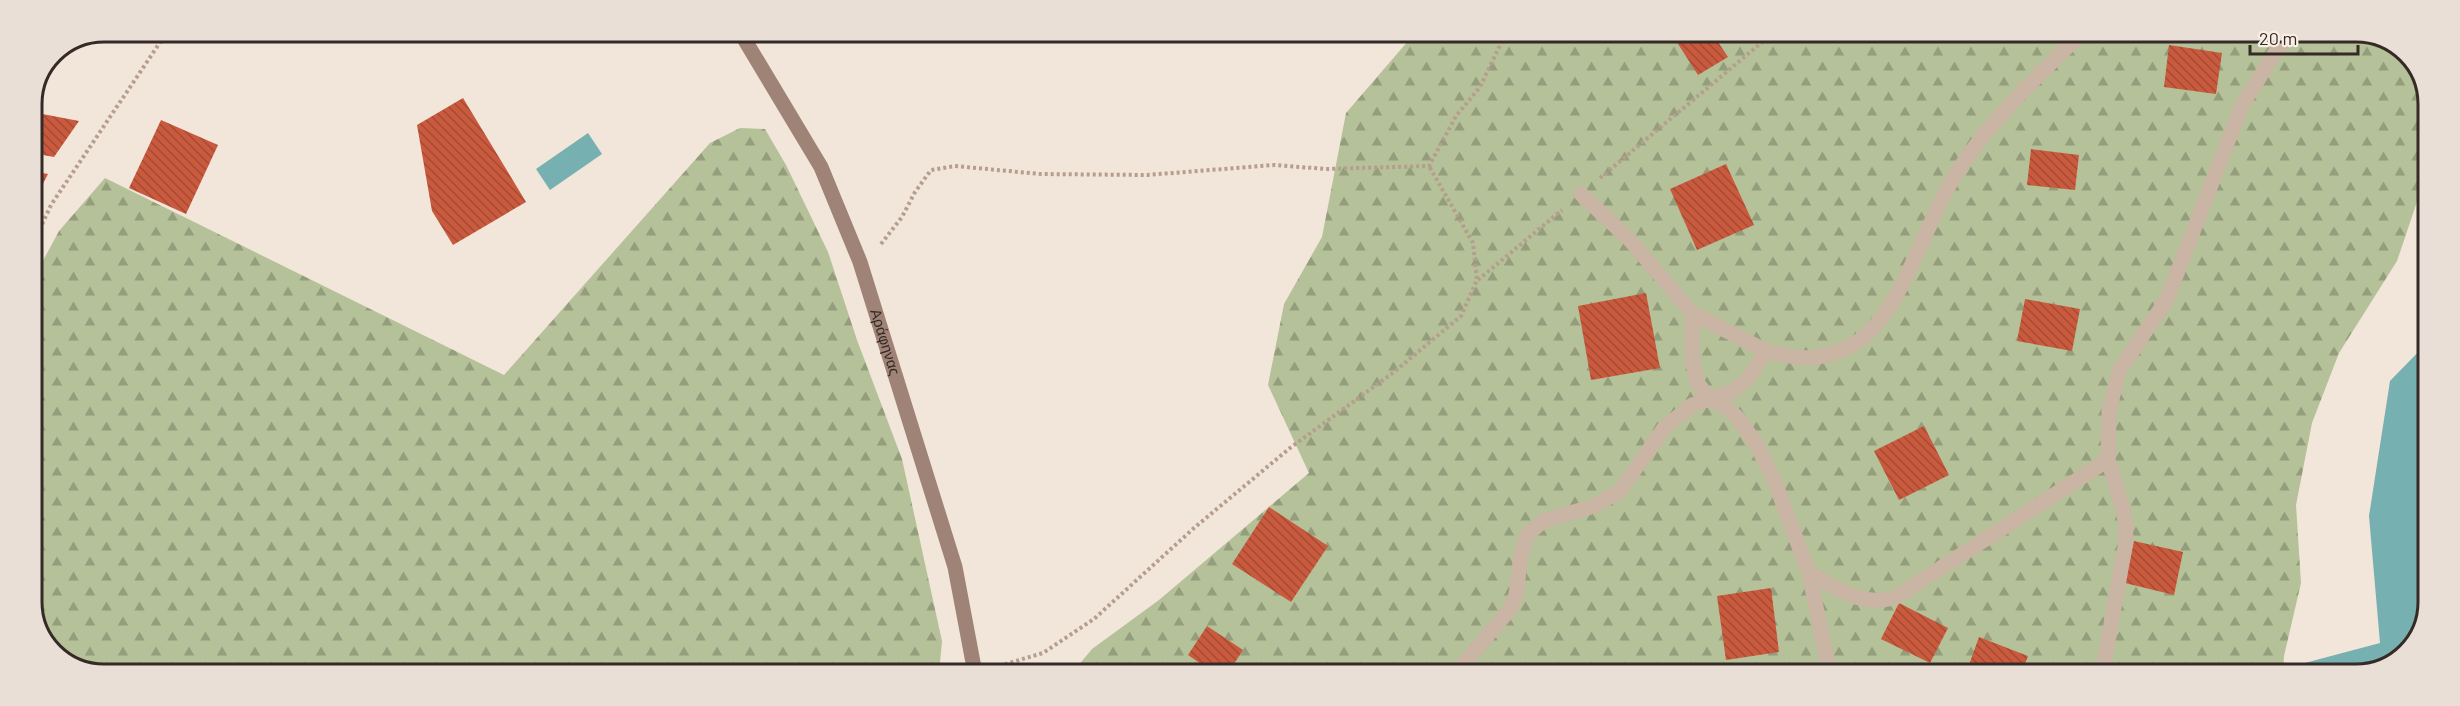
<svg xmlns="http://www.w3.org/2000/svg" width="2460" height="706" font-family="Barlow,sans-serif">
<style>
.forest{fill:url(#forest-firs)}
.water{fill:#77b0b0}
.building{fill:url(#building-back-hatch)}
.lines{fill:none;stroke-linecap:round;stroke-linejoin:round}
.path{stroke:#b69e8f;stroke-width:4;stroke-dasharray:3 3;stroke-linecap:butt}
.minor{stroke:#cab4a4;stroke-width:15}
.secondary{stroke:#9e8376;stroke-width:15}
.labels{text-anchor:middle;stroke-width:5;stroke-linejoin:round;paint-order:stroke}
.street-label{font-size:15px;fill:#362a26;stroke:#faefe5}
.rim{fill:none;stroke:#362a26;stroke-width:3}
</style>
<defs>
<pattern id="forest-firs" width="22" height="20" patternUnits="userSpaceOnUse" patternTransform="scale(1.5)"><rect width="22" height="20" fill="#b5c198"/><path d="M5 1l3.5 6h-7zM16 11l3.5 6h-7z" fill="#949d7c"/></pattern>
<pattern id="building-back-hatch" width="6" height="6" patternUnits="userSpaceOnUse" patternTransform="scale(1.5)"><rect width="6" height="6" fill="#ca5a3e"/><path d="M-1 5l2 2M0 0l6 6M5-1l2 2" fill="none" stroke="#a54b34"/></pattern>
</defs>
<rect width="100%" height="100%" fill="#f2e5d9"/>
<path class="forest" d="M1415,33L2374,34L2411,57L2428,99V140L2423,184L2397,261L2339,353L2312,423L2296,505L2301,583L2284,656L2283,674L1072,673L1092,649L1159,600L1309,473L1268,385L1284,304L1322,237L1346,113Z
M740,128L765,129L786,165L828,252L857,340L902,459L942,641L939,673L86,672L49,649L32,607V281L59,231L105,178L504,375L710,143Z"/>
<path class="water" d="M588,133L602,154L550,190L536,169Z
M2427,343L2426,620L2400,659L2356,674H2300L2301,664L2380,643L2369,516L2390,381Z"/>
<path class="building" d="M1671,33H1712L1728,57L1698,75Z
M2169,45L2222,53L2216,94L2164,87Z
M463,98L526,202L453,245L432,211L417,125Z
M32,112L79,121L54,157L32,153Z
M161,120L218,145L186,214L129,188Z
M2031,149L2079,155L2075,190L2027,185Z
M1726,164L1754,225L1697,250L1670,189Z
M32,171L48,174L32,205Z
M1646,293L1660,368L1591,380L1578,306Z
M2025,299L2080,309L2072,351L2017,341Z
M1924,426L1949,475L1899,500L1874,451Z
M1269,507L1328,546L1291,602L1232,564Z
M2134,541L2183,552L2174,595L2125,583Z
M1771,588L1779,652L1726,660L1717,596Z
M1899,603L1948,628L1930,663L1881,639Z
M1207,626L1243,650L1228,673H1214L1188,655Z
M1979,637L2028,656L2021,674L1966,673Z"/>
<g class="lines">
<path class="path" d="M1600,178L1773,33
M881,244L902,217L915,192L931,170L955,166L1040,174L1147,175L1274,165L1326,169L1429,166L1456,116L1480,87L1506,33
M32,246L51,205L167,32
M1478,280L1562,210
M999,666L1043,653L1094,619L1194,528L1290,448L1394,372L1461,316L1477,280L1473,243L1429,166"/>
<path class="minor" d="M1581,194L1629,239L1692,313V360L1698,384L1710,399L1726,407L1737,417L1755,442L1774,480L1809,573L1830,674
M1692,313L1766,351
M1809,573C1839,589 1861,608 1896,597L2108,460
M1455,674L1511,608L1516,595L1521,555L1527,535L1543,521L1594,506L1620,491L1664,428L1692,405L1731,392L1747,380L1766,351C1782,354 1801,360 1816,357C1833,355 1853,347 1866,335C1904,302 1926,222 1954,177C1987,123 2036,77 2081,34
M2102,674L2125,547L2126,525L2122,506L2108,460L2109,411L2119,371L2167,299L2242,105L2287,34"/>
<path class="secondary" id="s1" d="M740,32L821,167L860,262L955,567L975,673"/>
</g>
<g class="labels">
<g class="street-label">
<text dy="5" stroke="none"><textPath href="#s1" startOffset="344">Αράφηνας</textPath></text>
</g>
</g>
<path d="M0 0H2460V706H0ZM104 42H2356A62 62 0 0 1 2418 104V602A62 62 0 0 1 2356 664H104A62 62 0 0 1 42 602V104A62 62 0 0 1 104 42Z" fill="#eadfd6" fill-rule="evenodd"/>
<path class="rim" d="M104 42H2356A62 62 0 0 1 2418 104V602A62 62 0 0 1 2356 664H104A62 62 0 0 1 42 602V104A62 62 0 0 1 104 42Z"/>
<path d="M2250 45v9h108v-9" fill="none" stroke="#362a26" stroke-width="3"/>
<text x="2259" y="45" font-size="18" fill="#362a26" stroke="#faefe5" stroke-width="4.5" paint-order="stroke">20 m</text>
</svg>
